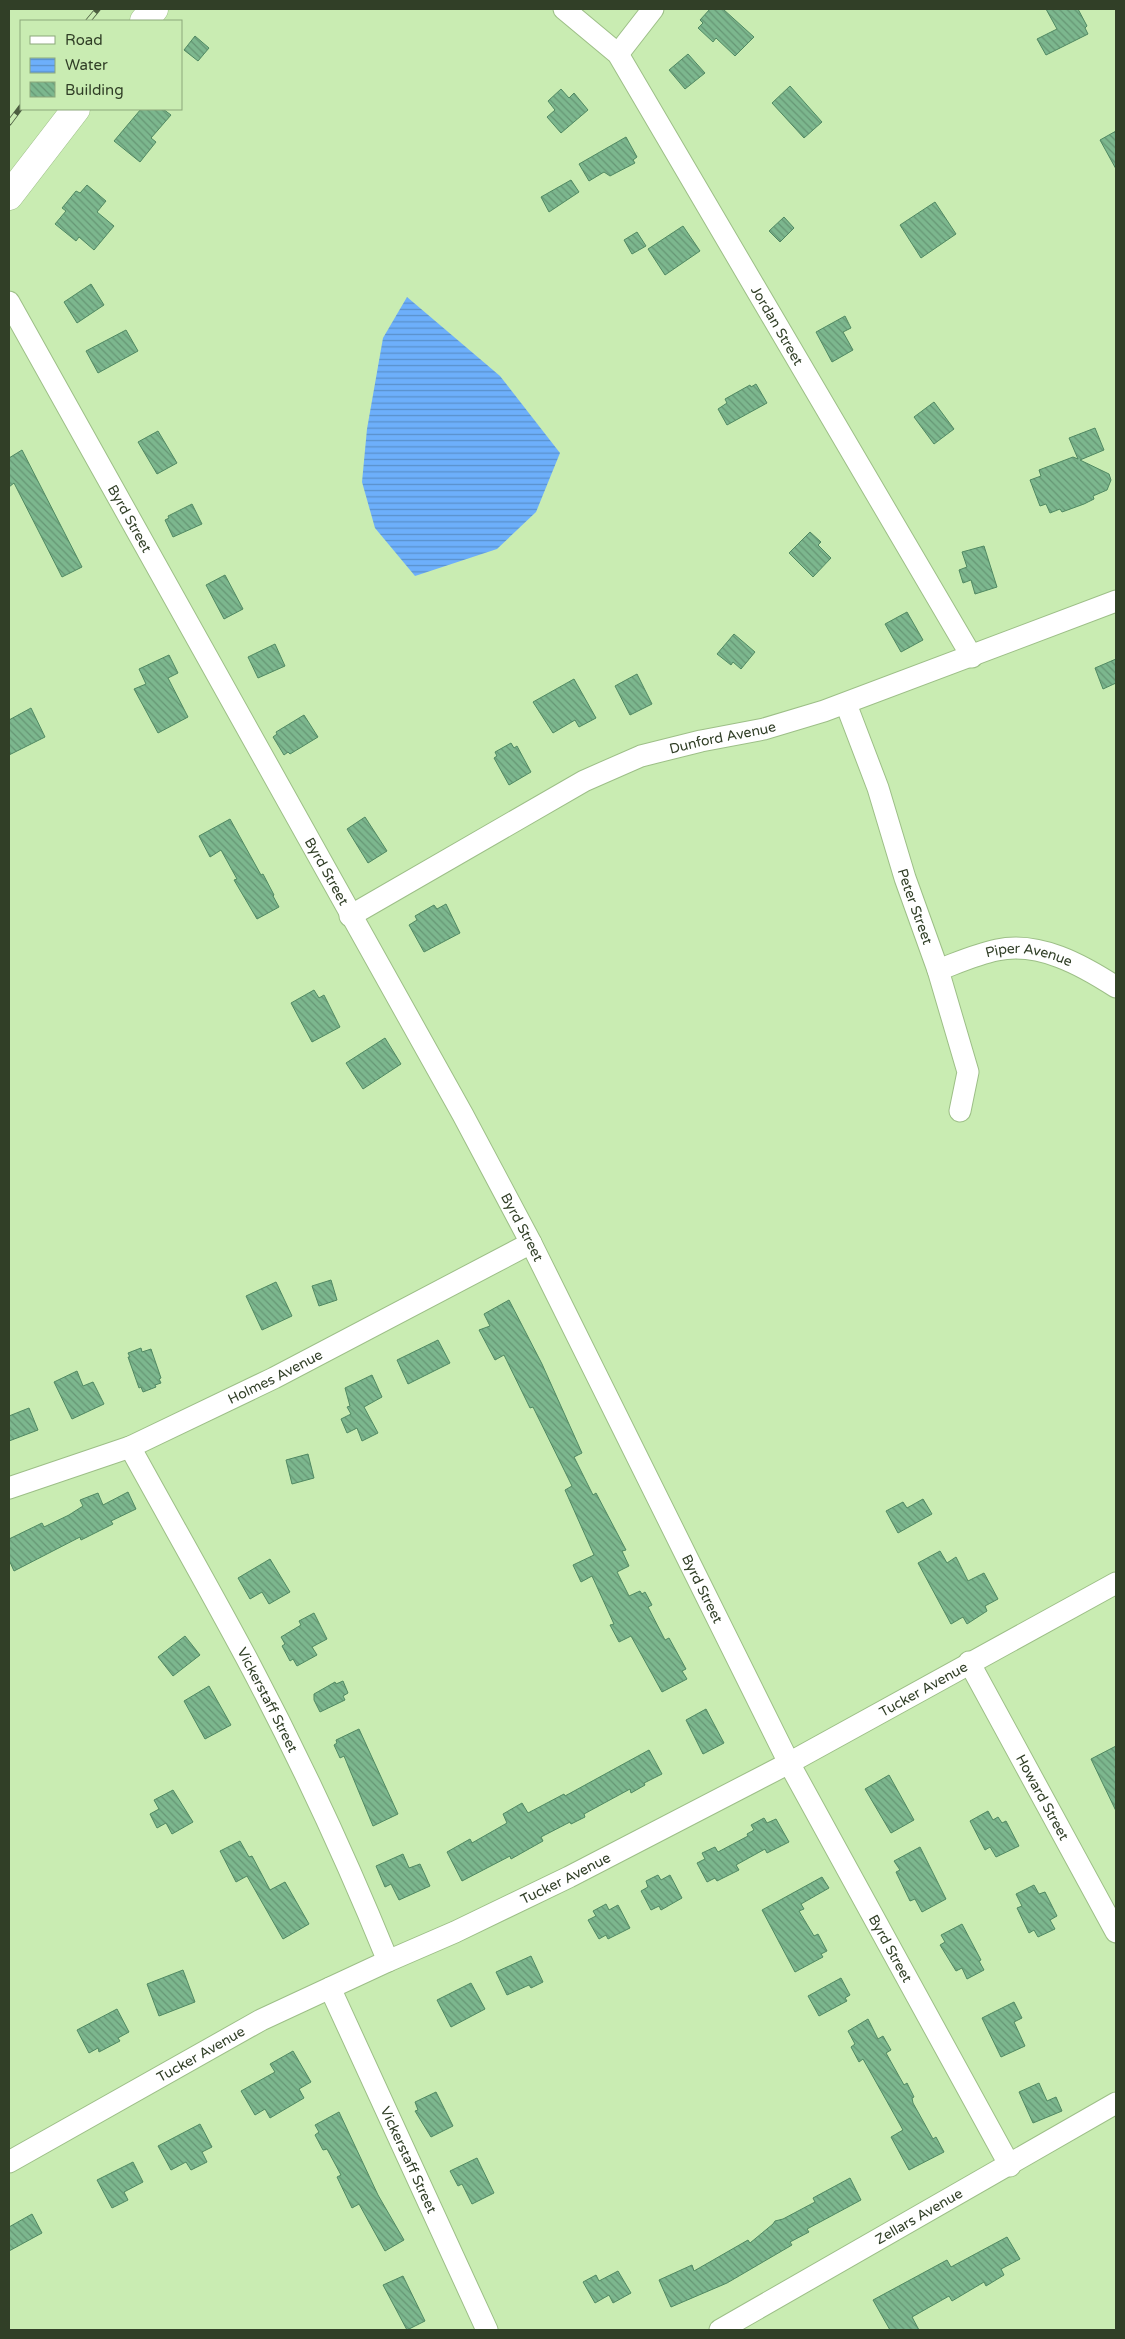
<svg xmlns="http://www.w3.org/2000/svg" width="1125" height="2339" font-family="'Varela Round',sans-serif">
<style>
.water{fill:url(#water-rules)}
.building{fill:url(#building-back-hatch);stroke:#508962}
.lines{fill:none;stroke-linecap:round;stroke-linejoin:round}
.minor-casing{stroke:#9dbf87;stroke-width:23}
.major-casing{stroke:#9dbf87;stroke-width:29}
.minor{stroke:#fff;stroke-width:21}
.major{stroke:#fff;stroke-width:28}
.rail-casing{stroke:#4c5e40;stroke-width:5.5}
.rail{stroke:#c9ecb2;stroke-width:4;stroke-dasharray:11;stroke-linecap:butt}
.labels{text-anchor:middle;stroke-width:4;stroke-linejoin:round;paint-order:stroke}
.street-label{font-size:14px;fill:#313f27;stroke:#c9ecb2}
</style>
<defs>
<pattern id="water-rules" width="6" height="5" patternUnits="userSpaceOnUse" patternTransform="scale(1.25)"><rect width="6" height="5" fill="#6daffb"/><path d="M0 2.5h6" fill="none" stroke="#5a90cb"/></pattern>
<pattern id="building-back-hatch" width="6" height="6" patternUnits="userSpaceOnUse" patternTransform="scale(1.25)"><rect width="6" height="6" fill="#7cb78e"/><path d="M-1 5l2 2M0 0l6 6M5-1l2 2" fill="none" stroke="#669674"/></pattern>
</defs>
<rect width="100%" height="100%" fill="#c9ecb2"/>
<path class="water" d="M407,297L500,376L560,453L536,512L497,549L415,576L375,528L362,482L367,429L383,338Z"/>
<path class="building" d="M710,9H723L754,37L735,56L716,38L713,42L698,28L703,23L700,20Z
M1046,9H1078L1087,26L1085,28L1088,34L1046,55L1037,39L1057,29Z
M195,36L209,48L198,61L184,50Z
M688,54L705,73L685,89L669,70Z
M790,86L822,122L804,138L772,103Z
M561,89L569,98L574,93L588,110L561,133L547,117L555,110L548,101Z
M141,109H163L171,115L151,138L156,142L140,162L114,141Z
M1116,131V169L1100,140Z
M626,137L637,157L633,160L635,163L610,176L604,172L589,181L579,164Z
M571,180L579,192L549,212L541,197Z
M87,185L106,201L97,212L114,226L94,250L79,237L76,241L55,224L66,211L62,208L76,191L80,193Z
M935,202L956,234L921,258L900,225Z
M784,217L794,228L780,242L769,231Z
M683,226L700,251L665,275L648,249Z
M637,232L646,246L632,254L624,240Z
M91,284L104,305L77,323L64,302Z
M845,316L851,328L843,332L853,350L832,362L816,332Z
M126,330L138,351L98,373L86,351Z
M756,384L767,403L727,425L718,409L727,403L725,399L750,385L751,387Z
M934,402L954,429L934,444L914,417Z
M1095,428L1104,450L1080,460L1109,474L1111,480L1107,490L1093,496L1094,499L1084,504L1062,512L1060,509L1050,513L1046,504L1040,506L1030,480L1041,476L1039,470L1073,457L1078,459L1069,438Z
M158,431L177,463L157,474L138,442Z
M22,450L82,567L62,577L14,483L9,487V458Z
M192,504L202,524L173,537L165,520L169,518L168,516Z
M810,532L821,542L818,545L831,558L813,577L789,553Z
M984,546L997,587L975,594L971,580L963,583L959,570L967,567L962,552Z
M225,575L243,609L224,619L206,585Z
M907,612L923,640L901,652L885,624Z
M734,634L755,652L741,669L733,662L731,665L717,654Z
M275,644L285,666L258,678L248,657Z
M169,655L178,673L168,678L188,717L158,733L134,689L146,684L139,669Z
M1116,659V683L1103,689L1095,668Z
M637,674L652,704L630,715L615,686Z
M574,679L596,718L579,727L575,720L553,733L533,702Z
M31,708L45,737L9,755V720Z
M304,715L318,737L290,754L288,752L284,755L273,737L277,734L276,732Z
M511,743L514,748L517,746L531,772L509,785L494,758L497,756L495,752Z
M365,817L387,851L368,863L347,829Z
M230,819L261,875L263,874L274,895L273,896L279,907L257,919L234,880L237,879L221,850L210,857L199,836Z
M446,904L460,933L424,952L409,925L417,920L415,916L434,905L437,909Z
M314,990L319,998L324,995L340,1027L312,1042L291,1003Z
M385,1038L401,1064L363,1089L346,1063Z
M331,1280L337,1300L319,1306L312,1286Z
M276,1282L292,1316L262,1330L246,1296Z
M509,1300L542,1364L582,1453L574,1457L593,1495L596,1493L626,1550L622,1551L629,1566L617,1572L629,1596L640,1591L642,1594L645,1592L652,1605L648,1607L665,1640L669,1638L686,1669L682,1671L687,1679L662,1692L631,1636L619,1642L610,1625L614,1624L592,1576L581,1582L573,1565L594,1555L565,1490L572,1486L533,1407L530,1408L504,1355L495,1360L479,1330L490,1326L484,1314Z
M438,1340L450,1363L408,1384L397,1360Z
M141,1348L142,1352L151,1349L161,1378L159,1379L161,1383L155,1385L156,1387L143,1392L141,1387L139,1388L128,1357H130L128,1353Z
M77,1371L83,1386L93,1382L104,1404L72,1419L54,1382Z
M372,1375L382,1397L364,1407L378,1433L362,1441L357,1428L347,1433L341,1419L351,1414L347,1407L350,1406L345,1388Z
M29,1408L38,1430L9,1441V1416Z
M308,1454L314,1478L292,1484L286,1460Z
M128,1492L136,1509L111,1521L113,1524L81,1540L80,1537L14,1571L9,1560V1539L42,1523L44,1527L69,1515L83,1506L80,1500L98,1493L103,1505Z
M923,1499L932,1514L898,1533L886,1511L903,1502L907,1508Z
M940,1551L947,1563L956,1557L968,1581L984,1573L998,1599L985,1606L987,1611L967,1624L963,1617L951,1624L918,1563Z
M270,1559L290,1592L269,1604L262,1592L250,1599L238,1578Z
M314,1613L327,1639L312,1647L317,1655L297,1666L293,1659L290,1661L282,1646L285,1644L281,1637L301,1625L299,1621Z
M185,1636L200,1655L173,1676L158,1657Z
M343,1681L348,1693L343,1696L345,1700L320,1712L314,1700V1694L335,1682L336,1684Z
M209,1686L231,1725L205,1739L184,1701Z
M706,1709L724,1743L703,1754L686,1720Z
M359,1729L398,1814L373,1826L344,1756L340,1758L334,1745L337,1743L336,1740Z
M1116,1746V1811L1091,1759Z
M649,1750L662,1774L644,1783L645,1785L631,1793L630,1789L584,1814L585,1817L571,1824L570,1822L541,1837L543,1841L511,1859L510,1856L462,1881L447,1852L470,1839L472,1843L507,1823L503,1814L522,1803L528,1813L564,1794L565,1796Z
M889,1775L914,1820L891,1833L865,1789Z
M173,1790L193,1822L172,1834L166,1823L157,1828L150,1814L159,1809L154,1800Z
M988,1811L993,1820L998,1817L1002,1823L1006,1821L1019,1846L996,1857L990,1847L985,1850L970,1821Z
M764,1818L767,1823L776,1819L789,1842L767,1853L765,1849L736,1865L739,1870L717,1881L715,1878L707,1882L697,1863L705,1859L702,1853L715,1847L718,1852L748,1836L747,1834L754,1830L751,1825Z
M240,1841L249,1857L252,1856L270,1890L285,1882L309,1924L283,1939L247,1876L236,1882L220,1851Z
M920,1847L946,1899L922,1912L915,1899L910,1901L896,1872L900,1870L894,1861Z
M403,1854L409,1868L420,1864L430,1886L399,1900L391,1884L385,1887L376,1866Z
M658,1875L661,1880L670,1875L682,1898L661,1910L659,1906L651,1910L641,1891L648,1887L646,1881Z
M822,1877L829,1888L801,1904L804,1909L799,1911L814,1936L818,1934L827,1951L821,1954L823,1957L795,1972L762,1910Z
M1034,1885L1039,1894L1045,1892L1057,1916L1050,1920L1055,1929L1038,1937L1034,1930L1029,1933L1017,1908L1022,1906L1016,1894Z
M606,1904L609,1910L618,1905L630,1928L608,1939L606,1935L599,1939L588,1920L596,1916L593,1911Z
M962,1924L981,1960L979,1961L984,1970L967,1979L962,1968L956,1971L940,1945L945,1942L941,1935Z
M531,1956L543,1982L531,1988L529,1985L507,1995L496,1972Z
M183,1970L195,2002L159,2016L147,1984Z
M841,1978L850,1995L845,1998L847,2001L819,2016L808,1996Z
M471,1983L485,2009L451,2027L437,2000Z
M1014,2002L1022,2018L1014,2022L1025,2046L1001,2057L982,2018Z
M117,2009L129,2032L118,2038L120,2041L99,2052L98,2048L89,2053L77,2030Z
M868,2019L878,2039L883,2036L891,2050L886,2053L904,2085L907,2083L914,2097L912,2098L913,2103L933,2139L936,2137L944,2152L909,2170L891,2137L903,2130L863,2059L859,2062L851,2047L855,2044L848,2031Z
M293,2051L311,2082L299,2089L304,2098L270,2118L265,2109L255,2115L241,2091L275,2072L270,2064Z
M1039,2083L1047,2101L1056,2097L1062,2111L1033,2123L1019,2092Z
M436,2092L453,2126L431,2137L415,2111L418,2110L415,2102Z
M339,2112L378,2195L404,2240L385,2251L359,2204L352,2208L337,2177L341,2175L327,2149L323,2150L315,2135L319,2132L315,2125Z
M200,2124L212,2147L202,2152L207,2162L191,2170L186,2162L171,2170L158,2146Z
M477,2158L494,2193L472,2204L462,2184L458,2186L450,2171Z
M133,2162L143,2182L124,2192L128,2200L112,2208L97,2180Z
M850,2178L861,2200L807,2229L809,2232L790,2242L792,2245L727,2283L671,2307L659,2280L692,2265L694,2271L748,2240L750,2243L773,2224L775,2221L783,2219L815,2202L813,2198Z
M32,2214L42,2233L9,2251V2227Z
M1007,2237L1020,2259L1001,2269L1004,2275L986,2286L984,2282L952,2301L949,2296L912,2317L919,2330H890L873,2300L947,2260L951,2267Z
M618,2271L631,2293L613,2303L609,2295L595,2303L583,2282L596,2275L599,2281Z
M403,2276L425,2321L407,2330L383,2285Z"/>
<g class="lines">
<defs>
<g id="minor">
<path id="s1" d="M564,9L618,54L972,657"/>
<path d="M618,54L653,9"/>
<path id="s2" d="M9,302L463,1115L531,1243L789,1763L1010,2166"/>
<path id="s3" d="M846,704L878,788L905,878L938,970L968,1072L960,1111"/>
<path id="s4" d="M350,916L584,781L641,756L701,741L764,729L824,711L1116,601"/>
<path id="s5" d="M938,970C957,963 977,954 997,950C1039,941 1082,965 1116,987"/>
<path id="s6" d="M130,1447C169,1518 209,1588 247,1659C299,1757 346,1858 388,1961"/>
<path id="s7" d="M9,1488L130,1447L274,1378L531,1243"/>
<path id="s8" d="M969,1662L1116,1932"/>
<path id="s9" d="M330,1988L487,2330"/>
<path id="s10" d="M9,2162L261,2020L388,1961L455,1932L569,1877L789,1763L1116,1583"/>
<path id="s11" d="M720,2330L1116,2103"/>
</g>
<path id="major" d="M144,21L154,9
M9,196L76,109"/>
</defs>
<use href="#minor" class="minor-casing"/>
<use href="#major" class="major-casing"/>
<use href="#minor" class="minor"/>
<use href="#major" class="major"/>
<defs>
<path id="rail" d="M88,21L98,9
M9,123L21,107"/>
</defs>
<use href="#rail" class="rail-casing"/>
<use href="#rail" class="rail"/>
</g>
<g class="labels">
<g class="street-label">
<text dy="5" stroke="none"><textPath href="#s1" startOffset="385">Jordan Street</textPath></text>
<text dy="5" stroke="none"><textPath href="#s2" startOffset="248">Byrd Street</textPath></text>
<text dy="5" stroke="none"><textPath href="#s4" startOffset="416">Dunford Avenue</textPath></text>
<text dy="5" stroke="none"><textPath href="#s2" startOffset="652">Byrd Street</textPath></text>
<text dy="5" stroke="none"><textPath href="#s3" startOffset="214">Peter Street</textPath></text>
<text dy="5" stroke="none"><textPath href="#s5" startOffset="95">Piper Avenue</textPath></text>
<text dy="5" stroke="none"><textPath href="#s2" startOffset="1058">Byrd Street</textPath></text>
<text dy="5" stroke="none"><textPath href="#s7" startOffset="289">Holmes Avenue</textPath></text>
<text dy="5" stroke="none"><textPath href="#s2" startOffset="1462">Byrd Street</textPath></text>
<text dy="5" stroke="none"><textPath href="#s10" startOffset="1030">Tucker Avenue</textPath></text>
<text dy="5" stroke="none"><textPath href="#s6" startOffset="288">Vickerstaff Street</textPath></text>
<text dy="5" stroke="none"><textPath href="#s8" startOffset="154">Howard Street</textPath></text>
<text dy="5" stroke="none"><textPath href="#s10" startOffset="625">Tucker Avenue</textPath></text>
<text dy="5" stroke="none"><textPath href="#s2" startOffset="1868">Byrd Street</textPath></text>
<text dy="5" stroke="none"><textPath href="#s10" startOffset="220">Tucker Avenue</textPath></text>
<text dy="5" stroke="none"><textPath href="#s9" startOffset="189">Vickerstaff Street</textPath></text>
<text dy="5" stroke="none"><textPath href="#s11" startOffset="229">Zellars Avenue</textPath></text>
</g>
</g>
<rect width="1125" height="2339" fill="none" stroke="#313f27" stroke-width="20"/>
<rect x="20" y="20" width="162" height="90" fill="#c9ecb2" stroke="#8ca77a"/>
<rect x="30" y="36" width="25" height="8" fill="#ffffff" stroke="#8ca77a"/>
<text x="65" y="45" font-size="15" fill="#313f27">Road</text>
<rect x="30" y="58" width="25" height="15" fill="url(#water-rules)" stroke="#8ca77a"/>
<text x="65" y="70" font-size="15" fill="#313f27">Water</text>
<rect x="30" y="82" width="25" height="15" fill="url(#building-back-hatch)" stroke="#8ca77a"/>
<text x="65" y="95" font-size="15" fill="#313f27">Building</text>
</svg>
